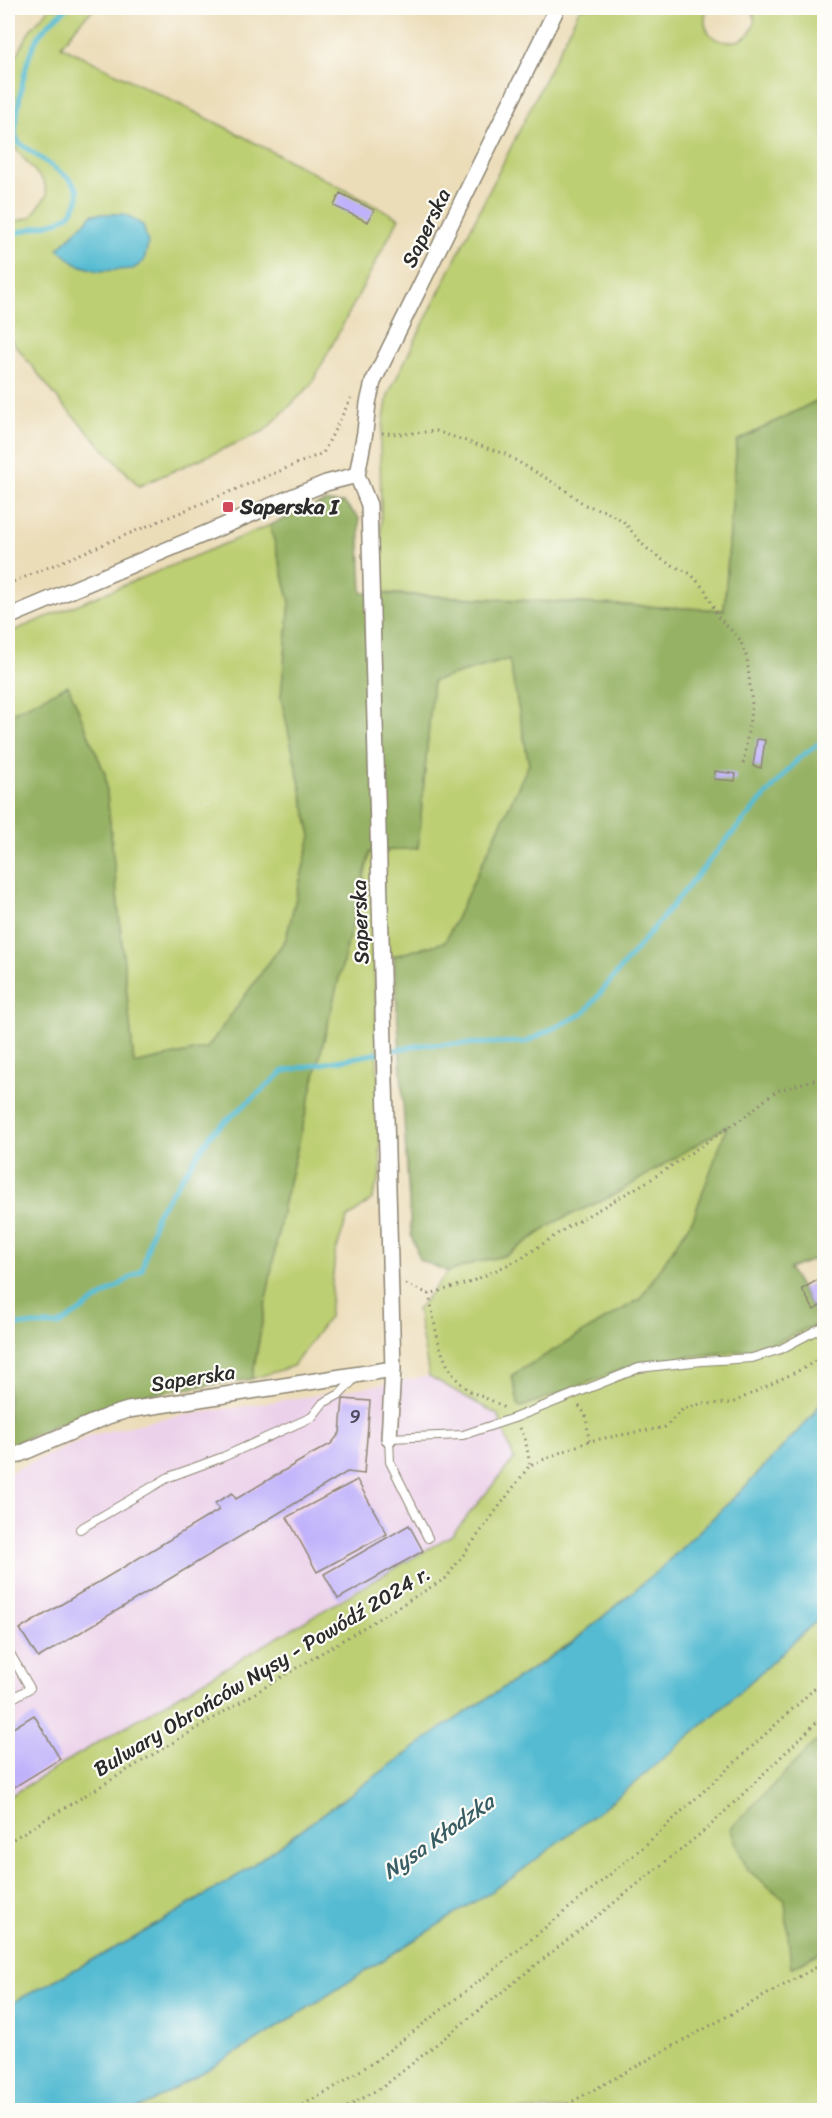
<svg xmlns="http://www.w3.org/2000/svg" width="832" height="2118" font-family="Sriracha,sans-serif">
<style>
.built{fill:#ecd1ea}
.green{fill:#bdcf73;stroke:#747d4f;stroke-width:1.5;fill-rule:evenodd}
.forest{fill:#96b265;stroke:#606e48;stroke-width:1.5}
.water{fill:#54bbd2;stroke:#40737e;stroke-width:1.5}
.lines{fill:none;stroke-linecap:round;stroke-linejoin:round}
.stream{stroke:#54bbd2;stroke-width:5}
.building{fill:#c0b1fb}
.lane-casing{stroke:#8c8472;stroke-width:10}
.street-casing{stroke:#8c8472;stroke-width:18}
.path{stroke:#8c8472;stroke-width:3;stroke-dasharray:1.5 4.5;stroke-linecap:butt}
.lane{stroke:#fff;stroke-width:8}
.street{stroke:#fff;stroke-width:15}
.poi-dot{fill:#d1495b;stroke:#fdfcf7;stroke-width:2}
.labels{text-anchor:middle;stroke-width:4.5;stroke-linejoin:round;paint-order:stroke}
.number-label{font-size:18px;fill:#504c5f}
.street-label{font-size:21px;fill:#2b2b2b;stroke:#fdfcf7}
.poi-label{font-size:21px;font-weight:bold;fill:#2b2b2b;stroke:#fdfcf7;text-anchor:start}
.water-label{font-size:22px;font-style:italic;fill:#395d65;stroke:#fdfcf7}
</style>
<rect width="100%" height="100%" fill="#fdfcf7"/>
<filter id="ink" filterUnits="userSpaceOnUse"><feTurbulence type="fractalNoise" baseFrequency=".0167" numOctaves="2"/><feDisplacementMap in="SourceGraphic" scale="12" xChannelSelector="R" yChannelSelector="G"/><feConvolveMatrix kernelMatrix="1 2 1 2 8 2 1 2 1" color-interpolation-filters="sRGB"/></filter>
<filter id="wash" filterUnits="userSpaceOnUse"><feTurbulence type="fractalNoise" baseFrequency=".008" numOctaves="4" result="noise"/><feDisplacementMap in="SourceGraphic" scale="24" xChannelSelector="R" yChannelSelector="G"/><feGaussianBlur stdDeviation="1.35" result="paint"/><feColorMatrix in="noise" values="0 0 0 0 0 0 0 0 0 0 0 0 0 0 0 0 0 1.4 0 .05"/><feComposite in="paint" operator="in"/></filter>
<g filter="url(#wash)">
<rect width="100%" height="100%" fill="#ecddb9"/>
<path class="built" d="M429,1376L498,1415L514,1459L452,1535L82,1752L8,1797V1473L92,1435L159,1419L343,1391Z"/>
<path class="green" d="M50,8H95L80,22L61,46L221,125L399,218L311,385L264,431L139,486L62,404L8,336V224L31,217L47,195L44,182L8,140L9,71L30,30ZM93,214H124L58,249Z
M580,8H707C692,55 768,51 752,8H824V397L737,441L724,610L382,593L380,444L388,395Z
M270,525L290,602L281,697L311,836L286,939L208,1048L134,1064L105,774L68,686L8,715V633Z
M510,659L529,764L445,942L394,956L374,958L381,1173L372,1199L347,1219L335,1254L329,1317L293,1366L252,1379L283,1206L370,852L418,848L433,681Z
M728,1125L693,1219L640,1299L512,1375L519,1408L642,1362L762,1348L821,1322L824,1327V1397L814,1414L743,1489L662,1567L571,1643L442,1728L237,1876L134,1938L8,2005V1797L82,1752L452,1535L514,1459L498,1415L429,1376L417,1310L448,1272L474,1263L507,1255L559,1220L612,1196Z
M824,1614V1733L731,1829L747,1869L785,1900L792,1968L824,1950V2110H135L152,2102L251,2044L512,1878L626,1790L723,1707Z"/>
<path class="forest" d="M824,397V1256L789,1269L821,1322L762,1348L642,1362L519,1408L512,1375L640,1299L693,1219L727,1126L612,1196L559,1220L507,1255L474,1263L448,1272L420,1260L411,1235L394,956L445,942L529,764L509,659L433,681L418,848L370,852L283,1206L252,1379L135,1396L53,1426L8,1447V715L68,685L105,774L134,1064L207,1048L286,939L311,836L281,697L290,602L270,525L324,502L344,503L359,518L362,593L724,610L737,441Z
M824,1733V1950L791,1968L785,1900L747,1869L730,1829Z"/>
<path class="water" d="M93,214H124L143,225L148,244L144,261L133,269L98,271L76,264L58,249Z
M824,1397V1614L723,1707L626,1790L512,1878L251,2044L152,2102L135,2110H8V2005L134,1938L237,1876L442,1728L572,1643L662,1567L743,1489L814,1414Z"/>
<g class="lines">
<path class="stream" d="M8,235L59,221L70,214L78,201V190L70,179L19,143L15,134C17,109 24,64 35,42C42,28 55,18 67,8
M8,1325H59L142,1270L156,1215L212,1133L284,1071L421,1045L526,1042L584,1013L723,844L799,758L824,740"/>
</g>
<g id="blocks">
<path class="building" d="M340,193L374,210L368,222L334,206Z
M757,739L765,740L761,768L753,766Z
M715,771L736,774L735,781L714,779Z
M824,1276V1303L814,1310L802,1289Z
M343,1399L370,1401L364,1474L347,1472L38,1658L20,1629L219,1510L215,1503L232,1493L236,1499L312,1454L331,1444L340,1433Z
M357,1480L387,1534L317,1572L287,1517Z
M409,1525L423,1551L338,1599L324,1574Z
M34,1715L60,1759L8,1791V1731Z"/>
</g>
</g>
<g filter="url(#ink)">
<use href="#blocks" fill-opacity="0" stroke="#8c8472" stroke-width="1.5"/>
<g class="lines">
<defs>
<path id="lane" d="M80,1529L169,1477L223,1457L312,1417L323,1403L340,1394L357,1376
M428,1538L390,1462L389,1438L463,1435L514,1418L639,1368L702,1361L752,1358L781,1349L824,1326
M8,1650L30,1688L8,1701"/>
<path id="street" d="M8,617L287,499L326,483L357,475
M389,1438L393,1369L369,505L357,475L365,432L368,403L373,382L557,8
M8,1459L108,1416L128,1410L393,1369"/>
</defs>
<use href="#lane" class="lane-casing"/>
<use href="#street" class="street-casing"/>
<path class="path" d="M382,433L403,434L436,431L505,454L561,487L585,505L605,511L623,521L645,547L664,561L691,574L705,590L718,617L739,638L747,658L752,704L743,766
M8,584L323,453L351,398
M406,1284L429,1294L471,1282L522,1258L566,1228L650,1180L743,1118L776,1091L824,1077
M429,1294C436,1328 438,1366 467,1389C478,1397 494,1399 505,1409
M579,1406L586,1415L589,1441
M520,1428L525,1438L530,1465
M8,1842L446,1578L530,1465L589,1441L665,1427L683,1409L700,1404L732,1403L804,1368L824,1355
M292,2110L327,2092L375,2061L501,1964L641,1849L824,1680
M342,2110L384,2086L709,1827L824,1715
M557,2110L824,1963"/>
<use href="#lane" class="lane"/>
<use href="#street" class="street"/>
</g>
</g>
<rect class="poi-dot" x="222" y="501" width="12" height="12" rx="3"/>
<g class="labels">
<g class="number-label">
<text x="355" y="1423">9</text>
</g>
<g class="street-label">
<text transform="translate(426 228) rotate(-64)" y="7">Saperska</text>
<text transform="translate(360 922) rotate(-92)" y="7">Saperska</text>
<text transform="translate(193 1378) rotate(-9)" y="7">Saperska</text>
<text transform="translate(262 1671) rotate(-31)" y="7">Bulwary Obrońców Nysy - Powódź 2024 r.</text>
</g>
<g class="poi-label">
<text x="240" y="514">Saperska I</text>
</g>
<g class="water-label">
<text transform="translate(438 1836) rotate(-35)" y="8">Nysa Kłodzka</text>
</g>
</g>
<rect width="832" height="2118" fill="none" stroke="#fdfcf7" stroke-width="30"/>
</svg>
